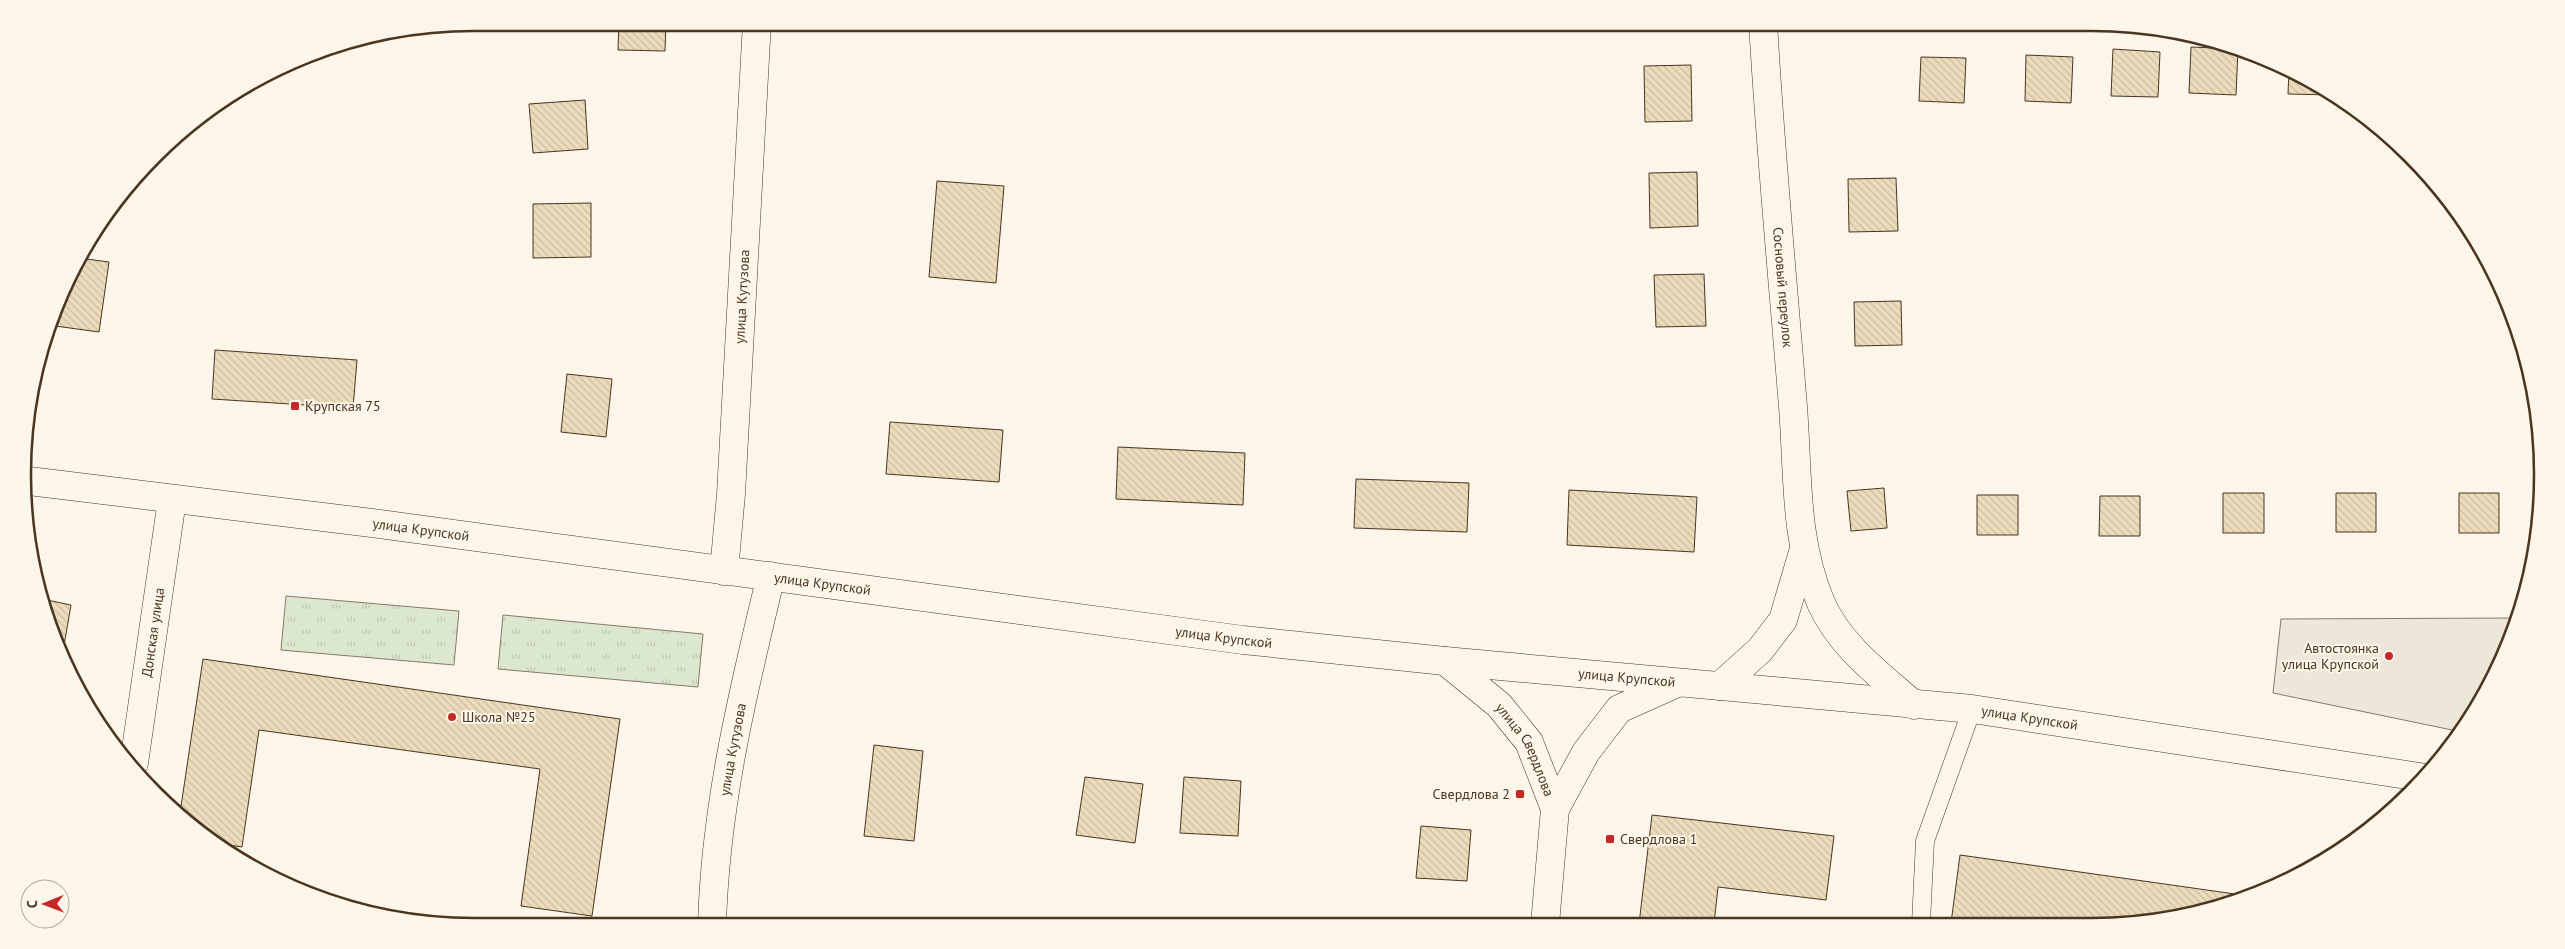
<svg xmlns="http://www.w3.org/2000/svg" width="2565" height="949" font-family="'PT Sans',sans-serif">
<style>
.grass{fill:url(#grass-tufts);stroke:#887966}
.parking{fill:#ede7d9;stroke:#887966}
.building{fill:url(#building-back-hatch);stroke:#4a3520}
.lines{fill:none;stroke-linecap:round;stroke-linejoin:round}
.service-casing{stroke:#4a3520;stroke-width:19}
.minor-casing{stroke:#4a3520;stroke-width:29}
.service{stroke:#fbf6e9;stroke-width:18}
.minor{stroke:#fbf6e9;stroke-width:28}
.poi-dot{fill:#c62828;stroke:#fbf6e9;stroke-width:2}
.labels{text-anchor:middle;stroke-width:4;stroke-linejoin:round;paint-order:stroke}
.street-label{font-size:14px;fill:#4a3520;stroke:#fbf6e9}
.poi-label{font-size:14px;fill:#4a3520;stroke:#fbf6e9;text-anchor:start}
.rim{fill:none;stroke:#4a3520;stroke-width:2.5}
</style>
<defs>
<pattern id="grass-tufts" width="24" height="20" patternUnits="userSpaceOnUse" patternTransform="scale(1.25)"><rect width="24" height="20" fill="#dce7d0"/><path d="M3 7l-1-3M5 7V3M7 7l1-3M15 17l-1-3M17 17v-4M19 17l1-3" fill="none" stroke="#bec7b2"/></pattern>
<pattern id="building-back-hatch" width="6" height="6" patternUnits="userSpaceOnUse" patternTransform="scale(1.25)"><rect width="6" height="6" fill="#ecdcbc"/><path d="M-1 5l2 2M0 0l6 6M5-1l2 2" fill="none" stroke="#ccbda1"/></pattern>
</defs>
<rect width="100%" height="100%" fill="#fbf6e9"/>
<path class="grass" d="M286,596L459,611L454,665L281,650Z
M503,615L703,634L698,687L498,669Z"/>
<path class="parking" d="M2516,618L2482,701L2457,731L2273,693L2281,619Z"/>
<path class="building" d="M619,22H666L665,51L618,50Z
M2191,47L2238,49L2236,95L2189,93Z
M2113,49L2160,52L2158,97L2111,96Z
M2026,55L2073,57L2071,103L2025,101Z
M1921,57L1966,58L1964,103L1919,101Z
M1691,65L1692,121L1645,122L1644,66Z
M2289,69H2291L2333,95L2288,94Z
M585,100L588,149L533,153L529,104Z
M1697,172L1698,226L1650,228L1649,173Z
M1896,178L1898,231L1849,232L1848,179Z
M937,181L1004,186L996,283L929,277Z
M591,203V257L533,258V204Z
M79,258L109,262L99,332L48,325Z
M1704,274L1706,326L1656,327L1654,275Z
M1901,301L1902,345L1855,346L1854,302Z
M215,350L357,360L353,408L212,399Z
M567,374L612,379L606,437L561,432Z
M890,422L1003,430L999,482L886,474Z
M1118,447L1245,453L1243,505L1116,499Z
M1356,479L1469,483L1467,532L1354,528Z
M1884,488L1887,528L1851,531L1847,491Z
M1569,490L1697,497L1694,552L1567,545Z
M2223,493H2264V533H2223Z
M2336,493H2376V532H2336Z
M2459,493H2499V533H2459Z
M1977,495H2018V535H1977Z
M2100,496H2140V536H2099Z
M2537,496H2541L2542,504L2537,532Z
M42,599L71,605L62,657L57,647Z
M203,659L620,719L592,916L521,906L540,769L259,730L242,847L215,843L200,833L180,813Z
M874,745L923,751L914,841L864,836Z
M1085,777L1143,784L1135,843L1076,835Z
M1184,777L1241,781L1238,836L1180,833Z
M1652,815L1834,836L1826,900L1718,887L1714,924H1639Z
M1421,826L1471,830L1467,881L1416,878Z
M1960,855L2242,895L2150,923H1951Z"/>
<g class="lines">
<defs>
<path id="service" d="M1921,923L1925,841L1972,709"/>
<g id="minor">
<path id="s1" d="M1763,22C1770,147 1782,271 1792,395C1799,467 1792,534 1821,603C1840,646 1880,675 1914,705"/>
<path id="s2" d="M29,481L372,523L1243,640L1445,661L1972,709L2420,777"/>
<path id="s3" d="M724,571L731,494L757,22"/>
<path id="s4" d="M1445,661L1499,705L1529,742L1555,809L1545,924"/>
<path d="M1720,686L1760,650L1783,620L1803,552"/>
<path id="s5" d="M134,763L172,500"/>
<path d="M1555,809L1586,752L1619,709L1675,684"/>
<path id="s6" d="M712,926C715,807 743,691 771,576"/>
</g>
</defs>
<use href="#service" class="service-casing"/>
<use href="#minor" class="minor-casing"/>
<use href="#service" class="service"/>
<use href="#minor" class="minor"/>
</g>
<g class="poi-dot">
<rect x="290" y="401" width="10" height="10" rx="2.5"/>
<circle cx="2389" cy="656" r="5"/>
<circle cx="452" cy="717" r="5"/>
<rect x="1515" y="789" width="10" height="10" rx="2.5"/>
<rect x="1605" y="834" width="10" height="10" rx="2.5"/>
</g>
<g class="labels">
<g class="street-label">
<text dy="5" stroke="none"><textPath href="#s1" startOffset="266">Сосновый переулок</textPath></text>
<text dy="5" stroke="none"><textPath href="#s3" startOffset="275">улица Кутузова</textPath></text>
<text dy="5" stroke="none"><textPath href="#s2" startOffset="395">улица Крупской</textPath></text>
<text dy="5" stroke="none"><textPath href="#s2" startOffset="800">улица Крупской</textPath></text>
<text dy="5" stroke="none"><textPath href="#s5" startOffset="132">Донская улица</textPath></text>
<text dy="5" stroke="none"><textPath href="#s2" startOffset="1205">улица Крупской</textPath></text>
<text dy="5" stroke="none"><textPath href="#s2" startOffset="1610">улица Крупской</textPath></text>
<text dy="5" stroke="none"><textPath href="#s2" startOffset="2015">улица Крупской</textPath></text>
<text dy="5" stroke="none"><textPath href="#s6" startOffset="178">улица Кутузова</textPath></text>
<text dy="5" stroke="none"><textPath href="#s4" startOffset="122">улица Свердлова</textPath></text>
</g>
<g class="poi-label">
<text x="305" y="411">Крупская 75</text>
<text x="2379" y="653" text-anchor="end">Автостоянка<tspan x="2379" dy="16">улица Крупской</tspan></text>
<text x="462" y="722">Школа №25</text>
<text x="1510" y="799" text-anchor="end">Свердлова 2</text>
<text x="1620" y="844">Свердлова 1</text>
</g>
</g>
<path d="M0 0H2565V949H0ZM474 31H2091A443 443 0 0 1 2534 474V475A443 443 0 0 1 2091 918H474A443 443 0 0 1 31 475V474A443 443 0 0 1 474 31Z" fill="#fbf6e9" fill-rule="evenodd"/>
<path class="rim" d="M474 31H2091A443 443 0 0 1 2534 474V475A443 443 0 0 1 2091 918H474A443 443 0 0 1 31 475V474A443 443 0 0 1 474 31Z"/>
<g transform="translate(45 904) rotate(269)"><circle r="24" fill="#fbf6e9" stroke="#b4a999"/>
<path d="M0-4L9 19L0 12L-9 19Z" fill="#c62828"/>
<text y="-8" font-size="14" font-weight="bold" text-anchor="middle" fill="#4a3520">С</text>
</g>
</svg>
